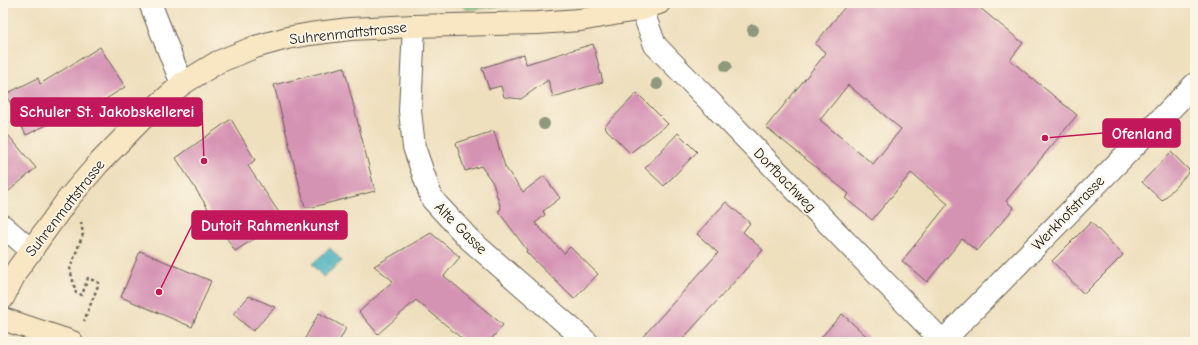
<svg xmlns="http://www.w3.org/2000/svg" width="1198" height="345" font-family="'Comic Neue',sans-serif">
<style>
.grass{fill:#86d492;stroke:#517857}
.water{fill:url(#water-ripples);stroke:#2f666d}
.building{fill:#d593b4;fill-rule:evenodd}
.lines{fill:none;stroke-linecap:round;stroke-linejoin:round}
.street-casing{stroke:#666054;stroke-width:24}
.secondary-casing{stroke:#666054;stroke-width:24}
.path{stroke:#666054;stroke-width:2.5;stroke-dasharray:3 3;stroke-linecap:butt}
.street{stroke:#fff;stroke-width:22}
.secondary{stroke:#f9e7c3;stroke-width:22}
.tree{fill:#8f977b}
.labels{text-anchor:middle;stroke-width:3.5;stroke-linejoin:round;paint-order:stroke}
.street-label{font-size:15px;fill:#1c1c1c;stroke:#fcf5e5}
.leader{fill:none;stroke:#c2185b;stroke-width:1.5}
.callout-dot{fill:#c2185b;stroke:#fcf5e5;stroke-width:1.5}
.callout{fill:#c2185b;stroke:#c2185b;stroke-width:1.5}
.callout-label{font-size:16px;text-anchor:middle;font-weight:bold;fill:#fff}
</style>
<defs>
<pattern id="water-ripples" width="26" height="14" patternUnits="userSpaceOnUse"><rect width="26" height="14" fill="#42b1be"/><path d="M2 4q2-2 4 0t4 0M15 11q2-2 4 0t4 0" fill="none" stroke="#368f9a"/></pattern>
</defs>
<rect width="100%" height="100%" fill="#fcf5e5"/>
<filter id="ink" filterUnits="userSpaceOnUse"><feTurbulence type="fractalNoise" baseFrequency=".025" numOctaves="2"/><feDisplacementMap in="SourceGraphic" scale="8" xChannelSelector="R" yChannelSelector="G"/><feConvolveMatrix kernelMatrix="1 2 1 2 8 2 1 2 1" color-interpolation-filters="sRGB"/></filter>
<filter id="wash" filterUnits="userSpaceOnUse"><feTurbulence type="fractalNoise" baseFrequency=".012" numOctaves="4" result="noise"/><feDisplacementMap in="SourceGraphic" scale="16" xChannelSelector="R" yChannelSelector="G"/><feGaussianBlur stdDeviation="0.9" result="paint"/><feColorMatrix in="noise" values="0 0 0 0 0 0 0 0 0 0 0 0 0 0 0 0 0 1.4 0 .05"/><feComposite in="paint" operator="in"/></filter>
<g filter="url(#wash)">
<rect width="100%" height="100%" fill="#eedfbd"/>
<path class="grass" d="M460,3H559L466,9Z"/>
<path class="water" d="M330,248L342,261L323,277L312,264Z"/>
<g id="blocks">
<path class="building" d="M848,3H974L1023,43L1010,60L1077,115L1006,201L1014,208L977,251L962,239L927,282L902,261L948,204L911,173L872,220L845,198L849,194L766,127L826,53L815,44ZM848,85L901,129L873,164L820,120Z
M593,44L603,82L553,97L548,80L521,99L504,97L501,86L489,89L482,68L524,54L526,64Z
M100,47L125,87L90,109L88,105L26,135L6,94L38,78L40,84Z
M344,67L375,191L313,207H305L274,85Z
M637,93L668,124L630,153L604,127Z
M231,119L255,160L248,166L284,220L235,251L176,158Z
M3,129L36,168L3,196Z
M494,131L505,167L523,192L544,176L560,198L543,211L545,215L535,223L564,253L570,247L598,274L574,299L526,252L527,250L498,211L501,209L493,183L481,166L465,171L456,143Z
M678,133L697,152L664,186L645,168Z
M1171,152L1190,171L1162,201L1142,182Z
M726,202L750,223L743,232L763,250L680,342H638L718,253L697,234Z
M1091,222L1123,255L1084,294L1052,261Z
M431,233L460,257L444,276L503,325L489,342H466L416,300L378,334L359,312L393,281L374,266Z
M140,251L211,281L192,327L121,297Z
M249,296L275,307L253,331L233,314Z
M319,313L346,328L339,342H303Z
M842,314L873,342H817Z"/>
</g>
</g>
<g filter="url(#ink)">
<use href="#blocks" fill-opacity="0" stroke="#666054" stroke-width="1"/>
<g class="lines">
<defs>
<path id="street" d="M150,3L182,84
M642,9L655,45L943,342
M414,26L410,111L414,147L432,199L469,239L587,342
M3,226L32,251
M942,342L1195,84"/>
<path id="secondary" d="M3,298L17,270L68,199L99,163L141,120L182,84L218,62L255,47L287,38L310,34L350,29L414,26L538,23L580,20L642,9L659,3
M3,319L72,342"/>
</defs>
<use href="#street" class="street-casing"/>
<use href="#secondary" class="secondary-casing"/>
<path class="path" d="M81,222L83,234L70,269L76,293L82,295L88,278L99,283L84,321"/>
<use href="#street" class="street"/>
<use href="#secondary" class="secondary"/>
</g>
<g class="tree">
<circle cx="753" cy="30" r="6"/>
<circle cx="726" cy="66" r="6"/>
<circle cx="657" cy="84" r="6"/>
<circle cx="544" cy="124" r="6"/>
</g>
</g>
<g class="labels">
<g class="street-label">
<text transform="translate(348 33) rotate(-6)" y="5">Suhrenmattstrasse</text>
<text transform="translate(785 180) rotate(46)" y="5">Dorfbachweg</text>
<text transform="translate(65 208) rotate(-52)" y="5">Suhrenmattstrasse</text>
<text transform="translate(1068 213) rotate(-46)" y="5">Werkhofstrasse</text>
<text transform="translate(461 228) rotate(45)" y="5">Alte Gasse</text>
</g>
</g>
<path class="leader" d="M204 161L202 112M1045 138L1103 133M159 292L192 225"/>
<g class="callout-dot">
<circle cx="204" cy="161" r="4"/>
<circle cx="1045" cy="138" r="4"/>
<circle cx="159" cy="292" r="4"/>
</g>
<g class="callout">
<rect x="11" y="98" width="191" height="28" rx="4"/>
<rect x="1103" y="119" width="77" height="28" rx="4"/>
<rect x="192" y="211" width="155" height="28" rx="4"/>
</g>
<g class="callout-label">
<text x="107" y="117">Schuler St. Jakobskellerei</text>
<text x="1142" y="139">Ofenland</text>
<text x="270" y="231">Dutoit Rahmenkunst</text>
</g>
<rect width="1198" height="345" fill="none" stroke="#fcf5e5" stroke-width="16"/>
</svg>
